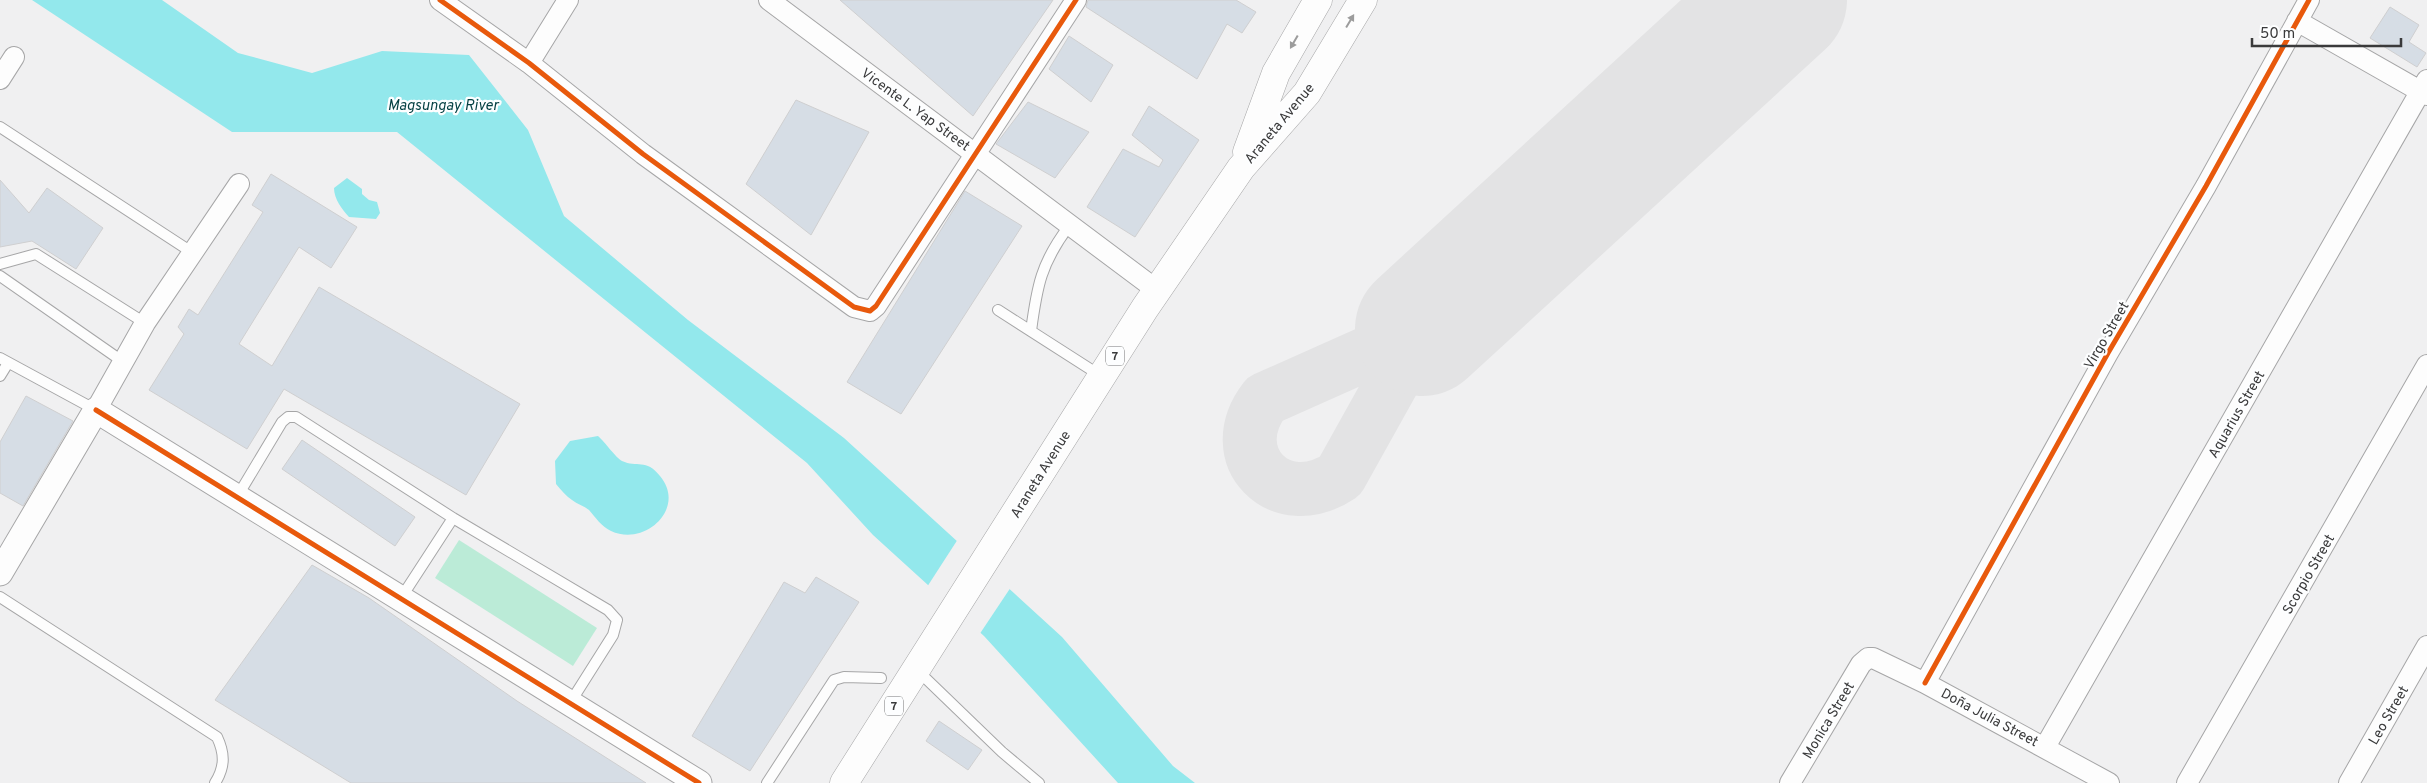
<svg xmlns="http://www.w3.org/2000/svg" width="2427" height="783" font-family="Overpass,sans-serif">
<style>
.green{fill:#bbebd7}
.water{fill:#93e8ec}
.pier{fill:#f0f0f1}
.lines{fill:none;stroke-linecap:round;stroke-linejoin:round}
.taxiway{stroke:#e3e3e4;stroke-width:54}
.runway{stroke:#e3e3e4;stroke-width:134}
.building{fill:#d6dde5;stroke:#cfcfd0}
.service-casing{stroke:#a6a6a7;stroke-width:12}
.minor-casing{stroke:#a6a6a7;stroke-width:22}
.tertiary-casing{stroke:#a6a6a7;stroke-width:27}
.primary-casing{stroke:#a6a6a7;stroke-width:29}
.service{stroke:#fdfdfd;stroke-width:10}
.minor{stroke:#fdfdfd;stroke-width:20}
.tertiary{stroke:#fdfdfd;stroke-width:25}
.primary{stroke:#fdfdfd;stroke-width:28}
.cycleway-casing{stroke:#fdfeff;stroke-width:8}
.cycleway{stroke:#e8590c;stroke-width:5}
.oneway{fill:#9c9c9c}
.labels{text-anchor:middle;stroke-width:4.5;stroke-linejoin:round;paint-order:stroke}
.shield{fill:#fdfeff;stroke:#747576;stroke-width:1}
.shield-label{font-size:12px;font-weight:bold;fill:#3a3a3b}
.street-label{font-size:14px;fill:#3a3a3b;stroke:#fdfeff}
.water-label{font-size:15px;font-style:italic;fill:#033f42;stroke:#fdfeff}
</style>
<rect width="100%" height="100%" fill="#f0f0f1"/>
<path class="green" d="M459,540L597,628L573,666L435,578Z"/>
<path class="water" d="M32,0H162L238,53L312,73L382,51L469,55L528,130L564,216L688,320L844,438L1062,637L1173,766L1195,783H1118L984,636L873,535L807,463L397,132H232Z
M347,178L362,189V194L369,200L377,202L380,213L376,219L349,217C342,209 334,199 334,188Z
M598,436C605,442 616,458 622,461C637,468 646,458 660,476C687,508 645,547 611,531C601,526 596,518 589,510C584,506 577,504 572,500C566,496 561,490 556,484L555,461L570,441Z"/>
<path class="pier" d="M958,539L1011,587L979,635L927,587Z"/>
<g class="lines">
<path class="taxiway" d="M1422,329L1340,476C1280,516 1221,456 1265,399Z"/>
<path class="runway" d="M1422,329L1780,0"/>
</g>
<path class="building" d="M840,0H1053L973,116Z
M1088,0H1236L1256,12L1242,33L1227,24L1197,79L1086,7Z
M2390,7L2419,25L2409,42L2426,53L2417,67L2370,38Z
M1069,36L1113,65L1091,102L1049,69Z
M796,100L869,132L811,235L746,184Z
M1028,102L1089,132L1055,178L996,144Z
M1149,106L1199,140L1135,237L1087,207L1123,149L1159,167L1163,160L1132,135Z
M271,174L357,227L331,268L299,247L239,344L272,366L319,287L520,404L466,495L284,389L247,449L149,390L184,334L178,327L189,309L198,315L263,212L252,205Z
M0,180L29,213L47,188L103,228L76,269L32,241L0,247Z
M965,191L1022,226L901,414L847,382Z
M26,396L73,421L23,506L0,493V442Z
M302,440L415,517L395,546L282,469Z
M312,565L369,598L517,701L646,783H351L215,700Z
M816,577L859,602L750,771L692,736L784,582L805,593Z
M939,721L982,750L968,770L926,741Z"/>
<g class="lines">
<defs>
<path id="service" d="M0,127L193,253
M0,264L36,254L145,323
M0,276L122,361
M998,310L1101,376
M1031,331C1037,286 1041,263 1069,226
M0,358L96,410
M0,376L8,363
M237,497L282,422L288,417H296L453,518L608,610L617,620L613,635L570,703
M0,597L217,737C225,754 225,767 215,783
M401,598L453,518
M917,670L1002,752L1039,783
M767,783L834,680L844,677L881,678"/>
<path id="minor" d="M440,0L529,63L643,154L854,307L870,311L876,306L1076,0
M769,0L1158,291
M2297,21L2427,95
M529,63L568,0
M0,79L14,57
M96,410L145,323L239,184
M1925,683L2108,353L2206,186L2309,0
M2045,747L2427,80
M1790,783L1861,664L1868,658H1873L1925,683L2109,783
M2187,783L2427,365
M2349,783L2427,646"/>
<path id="tertiary" d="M0,573L96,410L699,783"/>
<path id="primary" d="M1247,152L1276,73L1318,0
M844,783L1145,308L1241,168L1307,93L1363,0"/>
</defs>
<use href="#service" class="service-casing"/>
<use href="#minor" class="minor-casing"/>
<use href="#tertiary" class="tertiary-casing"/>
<use href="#primary" class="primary-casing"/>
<use href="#service" class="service"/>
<use href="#minor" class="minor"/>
<use href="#tertiary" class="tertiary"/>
<use href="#primary" class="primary"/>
<defs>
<path id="cycleway" d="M440,0L529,63L643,154L854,307L870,311L876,306L1076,0
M96,410L699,783
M1925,683L2108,353L2206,186L2309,0"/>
</defs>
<use href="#cycleway" class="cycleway-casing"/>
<use href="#cycleway" class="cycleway"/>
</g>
<defs><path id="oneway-solid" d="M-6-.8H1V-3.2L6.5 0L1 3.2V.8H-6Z" transform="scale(1.25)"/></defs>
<g class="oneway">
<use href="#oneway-solid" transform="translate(1350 21) rotate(-59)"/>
<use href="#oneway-solid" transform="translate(1294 42) rotate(120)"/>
</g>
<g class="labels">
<g class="shield">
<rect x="1106" y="346.5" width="18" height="19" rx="4"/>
<rect x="885" y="696.5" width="18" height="19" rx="4"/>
</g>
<g class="shield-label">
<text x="1115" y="360">7</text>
<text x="894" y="710">7</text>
</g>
<g class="street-label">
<text transform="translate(916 109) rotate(36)" y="5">Vicente L. Yap Street</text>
<text transform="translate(1279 123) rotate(-50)" y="5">Araneta Avenue</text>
<text transform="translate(2106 335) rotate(-60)" y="5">Virgo Street</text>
<text transform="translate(2236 414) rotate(-60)" y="5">Aquarius Street</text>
<text transform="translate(1040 474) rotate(-58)" y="5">Araneta Avenue</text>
<text transform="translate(2308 574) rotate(-60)" y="5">Scorpio Street</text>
<text transform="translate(2388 715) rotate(-60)" y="5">Leo Street</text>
<text transform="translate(1990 717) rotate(28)" y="5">Doña Julia Street</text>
<text transform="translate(1828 720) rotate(-59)" y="5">Monica Street</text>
</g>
<g class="water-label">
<text x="443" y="110">Magsungay River</text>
</g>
</g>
<path d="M2252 38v8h149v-8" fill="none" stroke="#3a3a3b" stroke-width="2.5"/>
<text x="2260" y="38" font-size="15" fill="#3a3a3b" stroke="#fdfeff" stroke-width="4" paint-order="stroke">50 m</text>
</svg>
